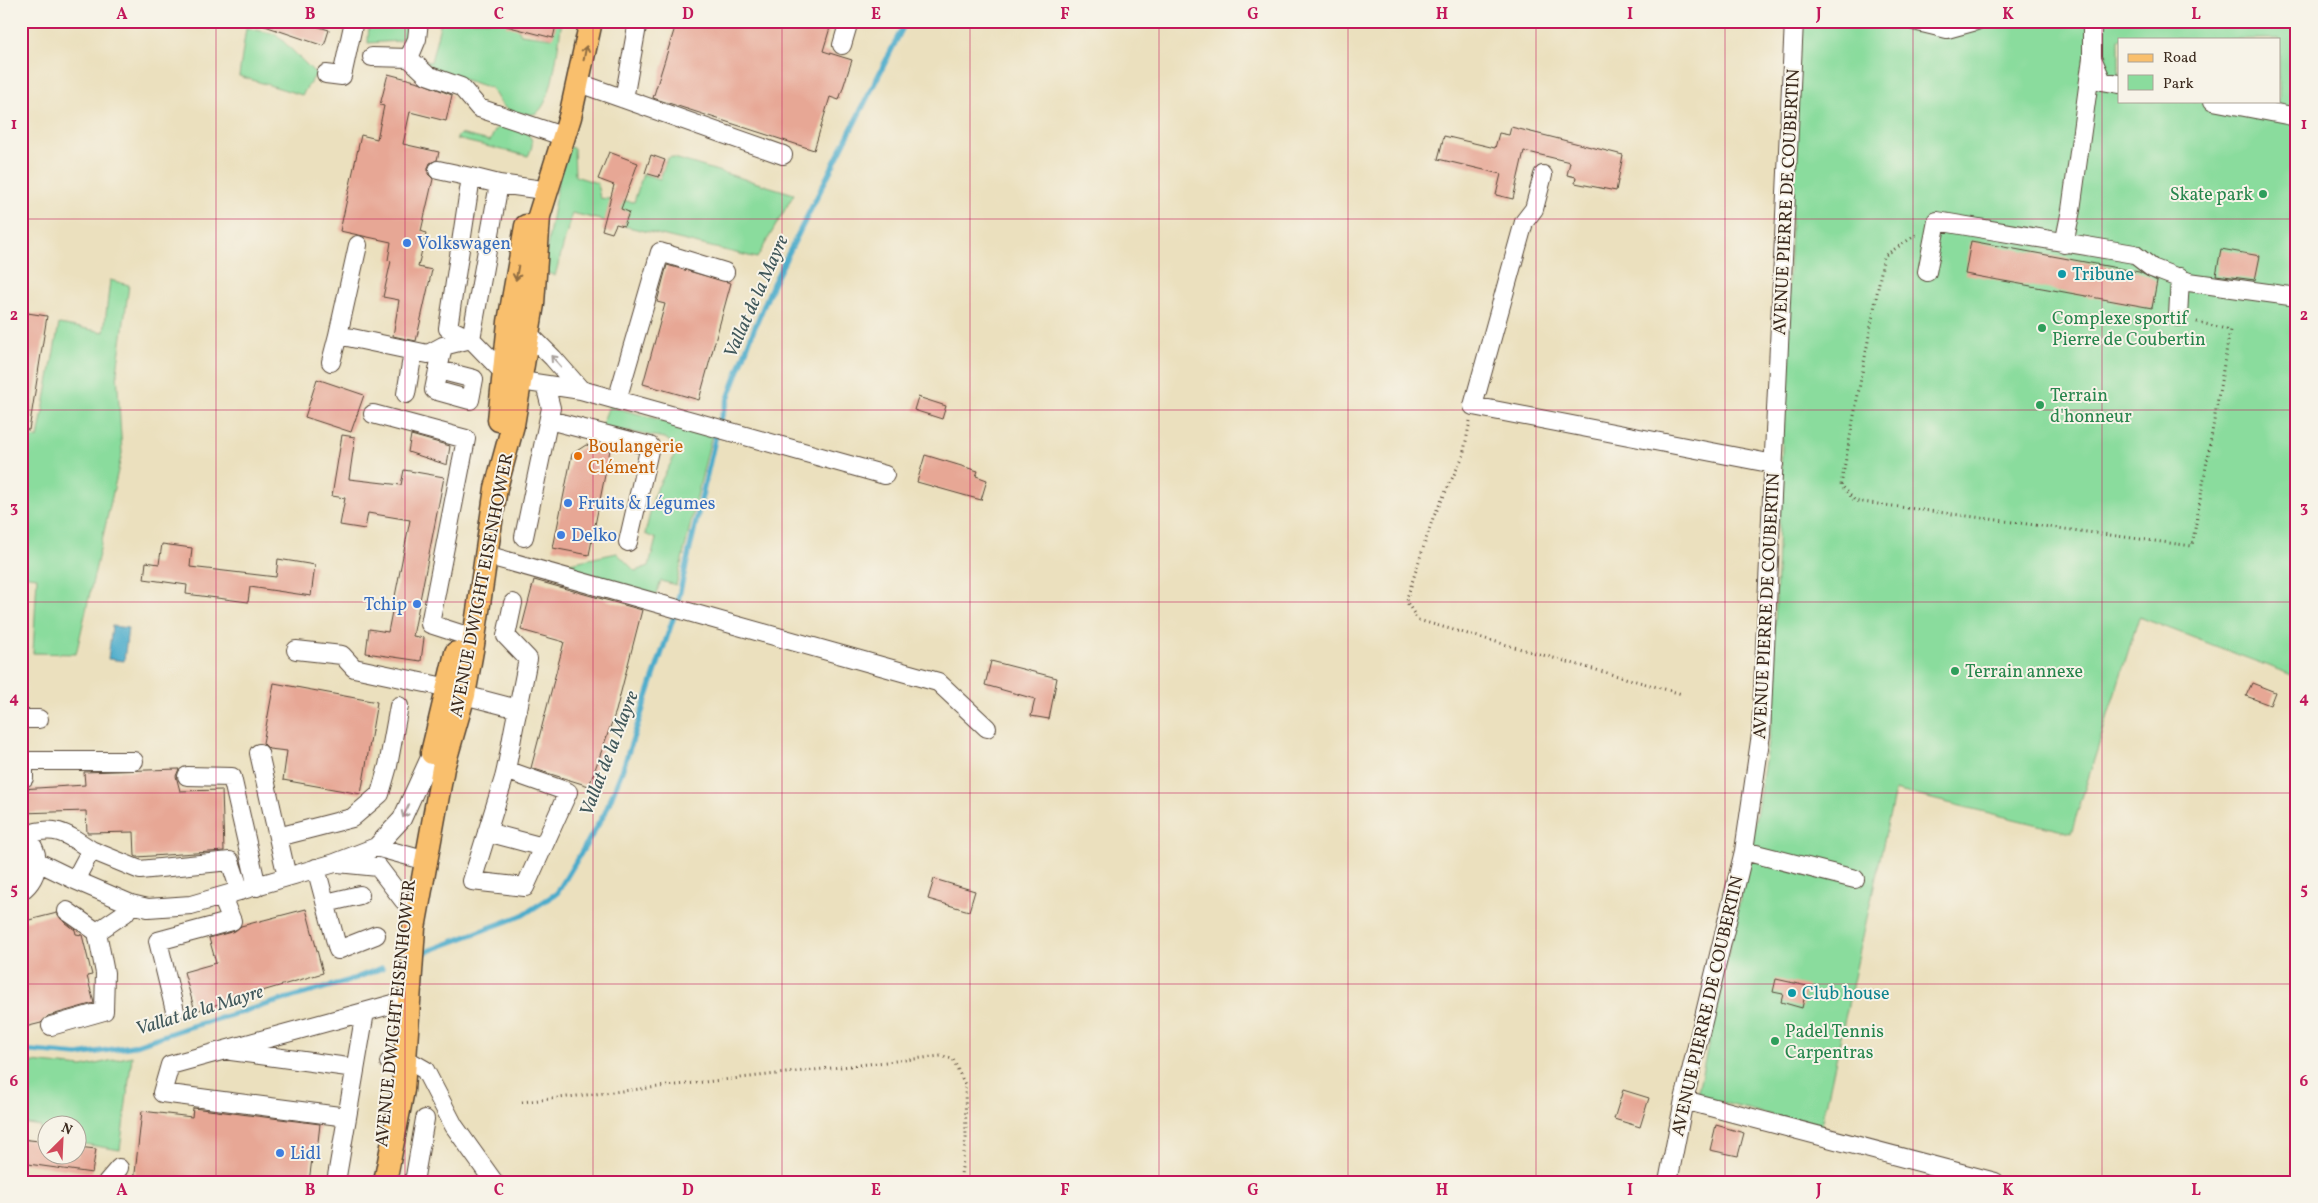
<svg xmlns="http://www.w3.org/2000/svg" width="2318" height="1203" font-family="Vollkorn,serif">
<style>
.green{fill:#8adc9d;stroke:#62835e;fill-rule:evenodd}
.water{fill:#4caccb;stroke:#446b74}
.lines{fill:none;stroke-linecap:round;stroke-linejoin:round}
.stream{stroke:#4caccb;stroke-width:5.5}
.building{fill:#e7a795}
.minor-casing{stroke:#554536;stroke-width:20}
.major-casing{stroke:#554536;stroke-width:25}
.path{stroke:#554536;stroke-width:3;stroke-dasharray:1 4;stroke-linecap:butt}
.minor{stroke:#fff;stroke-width:18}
.major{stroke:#f9bf6d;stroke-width:22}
.oneway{stroke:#906d42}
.oneway2{stroke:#a79f9a}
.grid{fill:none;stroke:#c2185b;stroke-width:1;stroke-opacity:0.55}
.leisure-dot{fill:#2e9e5b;stroke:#f7f3e8;stroke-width:2}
.shop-dot{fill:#3f7fe0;stroke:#f7f3e8;stroke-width:2}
.culture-dot{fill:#0f9aa8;stroke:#f7f3e8;stroke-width:2}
.food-dot{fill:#e8710a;stroke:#f7f3e8;stroke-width:2}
.labels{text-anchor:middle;stroke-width:4;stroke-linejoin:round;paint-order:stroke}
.leisure-label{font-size:18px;fill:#27864d;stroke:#f7f3e8;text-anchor:start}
.street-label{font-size:18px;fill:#3b2a1e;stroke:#f7f3e8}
.shop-label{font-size:18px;fill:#366cbe;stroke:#f7f3e8;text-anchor:start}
.culture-label{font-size:18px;fill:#0d838f;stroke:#f7f3e8;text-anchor:start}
.food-label{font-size:18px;fill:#c56008;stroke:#f7f3e8;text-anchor:start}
.water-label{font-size:19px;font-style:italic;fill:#41585b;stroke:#f7f3e8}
.neatline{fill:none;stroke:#c2185b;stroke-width:2}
.grid-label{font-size:16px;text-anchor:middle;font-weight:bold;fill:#c2185b}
</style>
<rect width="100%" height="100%" fill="#f7f3e8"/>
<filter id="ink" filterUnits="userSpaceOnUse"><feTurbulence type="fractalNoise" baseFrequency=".02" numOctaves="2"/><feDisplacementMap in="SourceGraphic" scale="10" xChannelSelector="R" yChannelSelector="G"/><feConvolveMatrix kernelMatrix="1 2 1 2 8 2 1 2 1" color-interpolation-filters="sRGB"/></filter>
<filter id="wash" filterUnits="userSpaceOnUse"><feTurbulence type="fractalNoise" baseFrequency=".0096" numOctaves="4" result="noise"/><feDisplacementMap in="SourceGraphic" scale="20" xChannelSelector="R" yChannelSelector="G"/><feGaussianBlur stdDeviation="1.12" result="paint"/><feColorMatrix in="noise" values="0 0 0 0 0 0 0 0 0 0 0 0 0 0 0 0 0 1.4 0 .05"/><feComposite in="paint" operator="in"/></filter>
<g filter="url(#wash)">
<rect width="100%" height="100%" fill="#ebe0be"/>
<path class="green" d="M369,21H414V33L398,41L368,43Z
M441,21H517L516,25L521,34L552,38L557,21H562C558,42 554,96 539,111C534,116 528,114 521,113C500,110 502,103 491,88L437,71L424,61L431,62Z
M1799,21H2297V677L2139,617L2071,833L1895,790L1821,1128L1697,1096L1749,859L1771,724ZM2119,39H2279V101H2119Z
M246,28L276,34L316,74L302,95L239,76Z
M506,122C523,130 540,135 528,156L456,139L460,134L490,141L495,130Z
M564,147L574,148L575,176L597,183L600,198L634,202L643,174L660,179L667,159L671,157L794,194L757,258L624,226L629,212L609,206L605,221L572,213L555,276L543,271Z
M110,280L129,285L117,372L122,453L76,654L33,653L37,577L21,575V436L38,438L59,324L104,332Z
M609,406L712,434L676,585L661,581L655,596L551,567L617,553L635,571L649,566L656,539L645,534L655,492L672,461L677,447L665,438L601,427Z
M132,1056L120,1150L78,1143V1126H48L47,1138L41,1137L40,1126L21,1123V1061L82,1067Z"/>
<path class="water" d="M112,626L128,628L124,661L108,659Z"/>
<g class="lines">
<path class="stream" d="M678,600L718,426L752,334L773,284L906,21
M420,954L523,915L557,893L605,813L622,771L674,616
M21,1050L78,1055L133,1046L189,1027L348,981L382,968"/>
</g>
<g id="blocks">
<path class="building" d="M263,21H317L316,26L329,30L324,46L262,25Z
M507,21H557L553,38L506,26Z
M677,21H832L823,51L852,60L839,100L830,97L814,150L653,98Z
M388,74L419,82L452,95L446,121L410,112L403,144L439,152L437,160L430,163L428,168V174L433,179L421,231L426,233L418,267L432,270L416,341L393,336L399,300L383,297L391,261L388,260L391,242L340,231L361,135L377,139L384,106L380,105Z
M1511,127L1623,155L1616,191L1575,183L1576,177L1567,175L1570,162L1524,151L1513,199L1496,195L1501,174L1438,159L1444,136L1495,148L1499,133L1509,135Z
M609,152L638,163L621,209L629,212L624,226L616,224L612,233L602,230L614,185L598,179Z
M651,155L665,160L659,177L645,173Z
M1971,241L2139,272L2157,281L2152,308L1965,274Z
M2221,249L2260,256L2255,280L2216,275Z
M667,265L731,283L699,400L643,384L665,304L657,302Z
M21,312L47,316L29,430L21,429Z
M317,379L364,395L351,432L305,417Z
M918,397L946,406L942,419L914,410Z
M342,435L355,437L349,479L401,485L404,470L444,477L413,636L424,638L421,661L366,653L369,629L388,632L410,520L368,513L365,529L340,525L345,498L332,496Z
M411,435L450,446L447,465L408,452Z
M586,445L610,450L589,555L553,548L572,454Z
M925,455L978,471L976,476L987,480L981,500L917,482Z
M162,544L192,548L190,567L276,577L278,559L315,565L311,596L250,587L248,602L186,594L187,585L144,579L146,562L159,564Z
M534,580L642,610L616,711L589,786L531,768L564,642L521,630Z
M991,661L1057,678L1049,719L1031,716L1035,699L985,685Z
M274,683L377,702L361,794L283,780L287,751L269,749L263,743Z
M2252,683L2275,692L2270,705L2246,696Z
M179,769L176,776L180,791L222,790L224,851L137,857L135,856L134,832L87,833L86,811L21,813V789L85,785L84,772Z
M934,879L975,891L969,911L928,899Z
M306,909L323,973L195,1011L184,972L216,963L209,938L235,931L241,926Z
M57,913L61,919L75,930L76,934L82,935L92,975L87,976L94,1003L48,1016L41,1023L21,1028V922Z
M1776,979L1807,986L1802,1008L1781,1002L1783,994L1773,992Z
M1623,1090L1649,1098L1640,1127L1614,1119Z
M193,1108L320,1124L317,1151H313L309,1182H134L142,1111L192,1117Z
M1716,1125L1744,1133L1738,1156L1710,1150Z
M21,1139L48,1142V1156H78V1147L96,1149L92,1173L21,1163Z"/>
</g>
</g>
<g filter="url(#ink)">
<use href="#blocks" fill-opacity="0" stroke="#554536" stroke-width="1"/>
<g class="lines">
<defs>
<path id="minor" d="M419,21L417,39L409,58L427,75L461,87L479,108L553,133
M1914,21L1947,29L1976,21
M2092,21V58L2102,81L2119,84
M842,45L849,21
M372,57L409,58
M326,74L342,76L354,21
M579,83L783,155
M624,99L638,21
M2213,101L2297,117
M438,170L471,177
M1543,175L1534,209L1524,222L1473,406L1774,464
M536,189L499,184L471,339L505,374L521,381L581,390L885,475
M2064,244L2071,210L2092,58
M358,245L338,335L428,354L443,346L471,339
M1927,272L1937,221L2134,254L2152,268L2189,282L2297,297
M2178,317L2180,277
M529,334L553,358L581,390
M471,339L448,328L471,177L499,184
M331,362L338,335
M439,370L474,379L470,400L434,390L443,346
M406,394L413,352
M617,400L660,252L725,272
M373,414L466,439L430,624L461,634
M549,420L650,446L628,542
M524,537L551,408L545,385
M486,555L938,682L987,728
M513,603L506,636L528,659L518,709
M296,650L342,655L354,668L449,688L464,695L518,709C512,732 510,755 504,778L472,881L525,887L568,792L506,770
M21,719H39
M259,753L278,837
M187,776L232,777L257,887
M21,778H24V761H134
M487,832L543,847
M21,834C43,848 41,877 21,891
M24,836C54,824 66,833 91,850
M376,847L427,861
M1744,851L1855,879
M38,862L75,880L131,904L148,908L191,905L335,863L376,847L402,819L433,751
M338,863L378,867L404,901
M316,868L338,950L376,935
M287,877L278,837L352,818L380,794L388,766L399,706
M75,880L91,850L140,870L230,861L240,891
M326,903L360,895
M67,911L97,932
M175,1011L158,941L232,921L222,897
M51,1026L104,1011L105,973L97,932L125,913L131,904
M231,1051L355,1068
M389,1062H411L425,1070L454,1126L494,1182
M1684,1100L1995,1182
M347,1117L162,1093L170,1065L408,1000
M107,1182L119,1168
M336,1182L365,1012
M414,1182L425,1119
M1668,1182L1684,1100L1744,851L1761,734L1794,21"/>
<path id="major" d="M499,420L509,322L526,226
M432,753L456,653
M385,1182L403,1090L414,928L443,768L464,695L473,645L496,488L513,425L533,304L539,216L570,117L591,21"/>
</defs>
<use href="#minor" class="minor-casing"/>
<use href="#major" class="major-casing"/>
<path class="path" d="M1916,235L1884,256L1841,485L1855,501L2192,546L2230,330L2193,321
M1470,421L1463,456L1433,518L1406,601L1418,620L1682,694
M522,1102L941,1056L953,1059L965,1085L966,1138L960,1182"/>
<use href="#minor" class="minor"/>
<use href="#major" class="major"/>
</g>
<defs><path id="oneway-shaft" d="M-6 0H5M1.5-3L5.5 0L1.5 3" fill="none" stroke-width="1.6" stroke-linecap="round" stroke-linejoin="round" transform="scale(1.25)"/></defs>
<g class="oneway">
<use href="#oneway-shaft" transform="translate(585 53) rotate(-79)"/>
<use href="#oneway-shaft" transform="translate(517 273) rotate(100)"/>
</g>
<g class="oneway2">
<use href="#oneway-shaft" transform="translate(556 361) rotate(-132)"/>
<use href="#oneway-shaft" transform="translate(406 811) rotate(115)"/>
</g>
</g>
<path class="grid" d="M216,21V1182M405,21V1182M593,21V1182M782,21V1182M970,21V1182M1159,21V1182M1348,21V1182M1536,21V1182M1725,21V1182M1913,21V1182M2102,21V1182M21,219H2297M21,410H2297M21,602H2297M21,793H2297M21,984H2297"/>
<g class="leisure-dot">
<circle cx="2263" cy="194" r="5"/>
<circle cx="2042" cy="328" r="5"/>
<circle cx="2040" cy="405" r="5"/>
<circle cx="1955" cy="671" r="5"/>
<circle cx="1775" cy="1041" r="5"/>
</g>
<g class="shop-dot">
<circle cx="407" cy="243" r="5"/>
<circle cx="568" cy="503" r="5"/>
<circle cx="561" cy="535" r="5"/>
<circle cx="417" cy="604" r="5"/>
<circle cx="280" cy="1153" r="5"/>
</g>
<g class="culture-dot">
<circle cx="2062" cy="274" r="5"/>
<circle cx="1792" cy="993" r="5"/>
</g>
<circle class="food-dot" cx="578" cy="456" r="5"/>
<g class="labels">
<g class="leisure-label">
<text x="2253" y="200" text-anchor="end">Skate park</text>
<text x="2052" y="324">Complexe sportif<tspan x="2052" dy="21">Pierre de Coubertin</tspan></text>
<text x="2050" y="401">Terrain<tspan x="2050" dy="21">d'honneur</tspan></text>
<text x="1965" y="677">Terrain annexe</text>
<text x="1785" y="1037">Padel Tennis<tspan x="1785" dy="21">Carpentras</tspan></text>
</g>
<g class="street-label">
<text transform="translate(1786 202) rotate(-87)" y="6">AVENUE PIERRE DE COUBERTIN</text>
<text transform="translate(481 585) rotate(-79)" y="6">AVENUE DWIGHT EISENHOWER</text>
<text transform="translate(1766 606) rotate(-87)" y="6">AVENUE PIERRE DE COUBERTIN</text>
<text transform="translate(1707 1006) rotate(-77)" y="6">AVENUE PIERRE DE COUBERTIN</text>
<text transform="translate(395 1013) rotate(-84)" y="6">AVENUE DWIGHT EISENHOWER</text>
</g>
<g class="shop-label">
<text x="417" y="249">Volkswagen</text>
<text x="578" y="509">Fruits &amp; Légumes</text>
<text x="571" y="541">Delko</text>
<text x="407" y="610" text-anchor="end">Tchip</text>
<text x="290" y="1159">Lidl</text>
</g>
<g class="culture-label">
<text x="2072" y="280">Tribune</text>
<text x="1802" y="999">Club house</text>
</g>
<g class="food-label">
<text x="588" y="452">Boulangerie<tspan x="588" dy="21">Clément</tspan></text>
</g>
<g class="water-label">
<text transform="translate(755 296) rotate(-66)" y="7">Vallat de la Mayre</text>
<text transform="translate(608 753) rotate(-69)" y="7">Vallat de la Mayre</text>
<text transform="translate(199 1009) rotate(-17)" y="7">Vallat de la Mayre</text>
</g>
</g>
<rect width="2318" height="1203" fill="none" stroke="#f7f3e8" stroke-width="55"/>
<rect x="2118" y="38" width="162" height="65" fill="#f7f3e8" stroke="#aca397"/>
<rect x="2128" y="54" width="25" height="8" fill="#f9bf6d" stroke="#aca397"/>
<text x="2163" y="62" font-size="15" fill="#3b2a1e">Road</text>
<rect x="2128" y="75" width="25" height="15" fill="#8adc9d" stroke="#aca397"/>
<text x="2163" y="88" font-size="15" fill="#3b2a1e">Park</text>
<g transform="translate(62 1140) rotate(24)"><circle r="24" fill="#f7f3e8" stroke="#aca397"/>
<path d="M0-4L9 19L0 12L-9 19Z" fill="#d1495b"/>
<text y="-8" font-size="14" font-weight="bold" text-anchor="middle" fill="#3b2a1e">N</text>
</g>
<rect x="28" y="28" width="2262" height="1148" class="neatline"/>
<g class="grid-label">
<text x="122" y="19">A</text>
<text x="310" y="19">B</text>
<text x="499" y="19">C</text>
<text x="688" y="19">D</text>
<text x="876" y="19">E</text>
<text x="1065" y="19">F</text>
<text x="1253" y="19">G</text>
<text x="1442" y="19">H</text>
<text x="1630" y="19">I</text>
<text x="1819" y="19">J</text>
<text x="2008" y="19">K</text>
<text x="2196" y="19">L</text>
<text x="14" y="129">1</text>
<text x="2304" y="129">1</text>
<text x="14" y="320">2</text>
<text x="2304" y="320">2</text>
<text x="14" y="512">3</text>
<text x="2304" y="512">3</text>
<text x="14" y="703">4</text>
<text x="2304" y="703">4</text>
<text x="14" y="894">5</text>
<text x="2304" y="894">5</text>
<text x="14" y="1086">6</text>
<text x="2304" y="1086">6</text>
<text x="122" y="1195">A</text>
<text x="310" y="1195">B</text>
<text x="499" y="1195">C</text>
<text x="688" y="1195">D</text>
<text x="876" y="1195">E</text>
<text x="1065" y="1195">F</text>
<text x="1253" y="1195">G</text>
<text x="1442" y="1195">H</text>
<text x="1630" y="1195">I</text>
<text x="1819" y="1195">J</text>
<text x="2008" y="1195">K</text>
<text x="2196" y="1195">L</text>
</g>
</svg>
